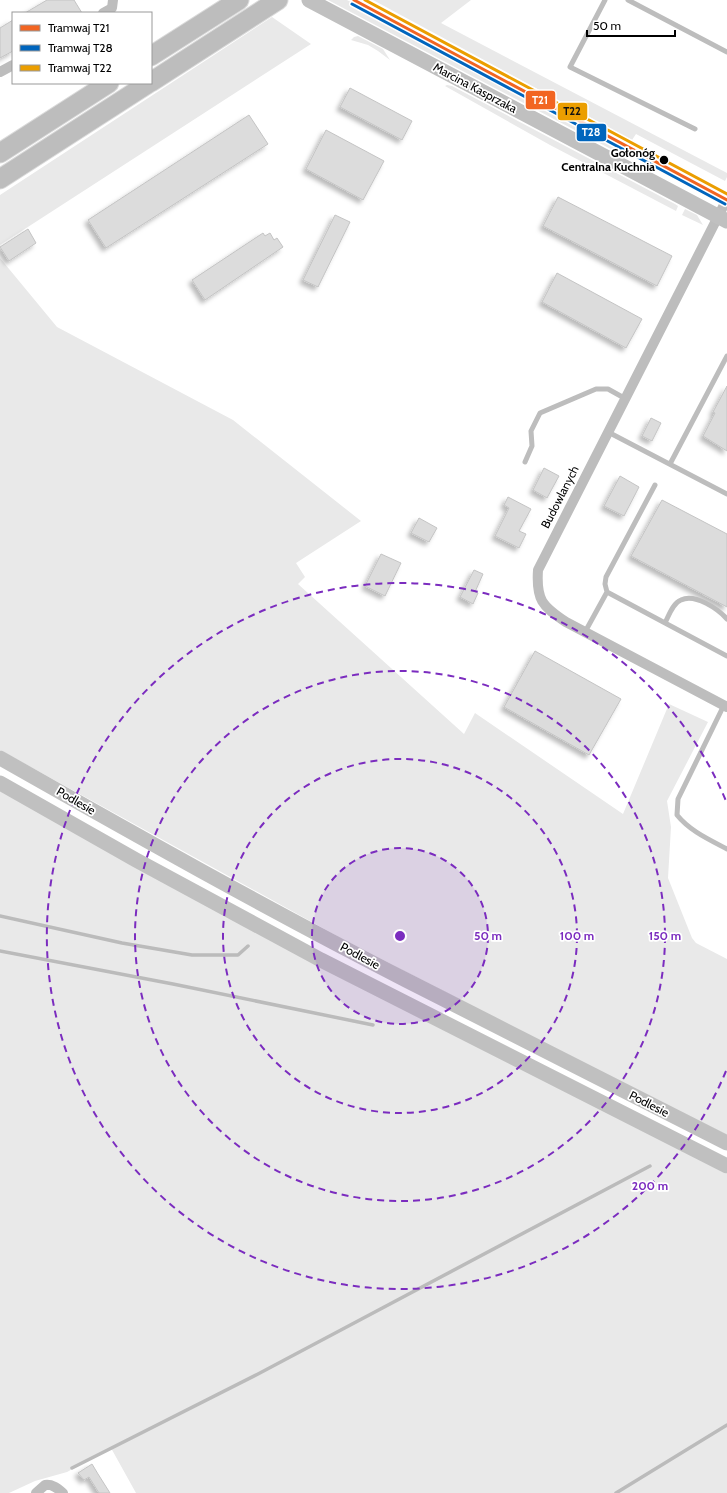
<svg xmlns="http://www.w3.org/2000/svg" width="727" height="1493" font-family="Cabin,sans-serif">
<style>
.green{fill:#e9e9e9}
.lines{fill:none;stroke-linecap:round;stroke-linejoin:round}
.stream{stroke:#bbb;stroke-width:3.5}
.building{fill:#dcdcdc;stroke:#c4c4c4;filter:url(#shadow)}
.highway-casing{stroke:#dbdbdb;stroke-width:21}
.lane{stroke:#bdbdbd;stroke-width:5}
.street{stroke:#bdbdbd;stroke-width:10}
.secondary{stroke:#c0c0c0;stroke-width:15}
.highway{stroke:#bdbdbd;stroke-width:19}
.tram-1-casing{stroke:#fff;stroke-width:6}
.tram-2-casing{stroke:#fff;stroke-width:6}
.tram-3-casing{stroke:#fff;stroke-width:6}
.tram-1{stroke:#f26522;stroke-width:3}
.tram-2{stroke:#0065bd;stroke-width:3}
.tram-3{stroke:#eb9e00;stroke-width:3}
.ring{fill:none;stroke:#7b2cbf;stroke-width:2;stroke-dasharray:7 5}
.stop-dot{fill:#000;stroke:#fff;stroke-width:1.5}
.labels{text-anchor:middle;stroke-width:3.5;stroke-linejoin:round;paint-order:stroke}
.street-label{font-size:12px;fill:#000;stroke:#fff}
.stop-label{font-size:12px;font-weight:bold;fill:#000;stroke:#fff;text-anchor:end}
.centre{fill:#7b2cbf;stroke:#fff;stroke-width:2}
.ring-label{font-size:12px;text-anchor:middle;font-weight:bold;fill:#7b2cbf;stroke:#fff;stroke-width:3.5;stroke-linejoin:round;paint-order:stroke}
.line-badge{stroke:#fff;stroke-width:1.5}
.badge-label{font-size:11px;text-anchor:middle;font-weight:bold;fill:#fff}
.pale-badge-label{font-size:11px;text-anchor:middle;font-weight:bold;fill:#111}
</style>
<defs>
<filter id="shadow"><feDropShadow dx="-3.5" dy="3.5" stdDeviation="2" flood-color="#0004"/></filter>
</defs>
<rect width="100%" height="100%" fill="#fff"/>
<path class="green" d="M328,0H347L627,150L624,156Z
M373,0H471L441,23L727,173V177L725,181L636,134L632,140Z
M272,17L311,44L0,245V195Z
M358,36L383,49L390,60L378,51L368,45L351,40L354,37Z
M447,85L452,86L675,204L678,206L676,211L550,145L445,86Z
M685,209L697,215L703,225L682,215Z
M0,258L57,327L233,420L361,521L296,563L305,577L298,584L464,734L475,713L623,814L669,704L708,722L667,801L671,827L668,878L692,938L696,943L727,959V1135L511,1026L339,937L0,750Z
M0,790L727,1174V1493H136L111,1448L67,1472L35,1481L9,1493H0Z"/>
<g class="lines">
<path class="stream" d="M0,916L122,943L192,955H238L248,946
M0,951L173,984L373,1025
M72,1468L258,1374L650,1166
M616,1493L727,1425"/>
</g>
<path class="building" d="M47,0H74L82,13H25Z
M13,20V51L0,58V28Z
M350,88L412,121L402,140L340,107Z
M249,115L268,144L106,248L88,220Z
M326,130L384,161L363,200L306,169Z
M558,197L672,256L657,286L543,226Z
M335,215L350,222L318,287L303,280Z
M28,229L36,243L9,261L0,247Z
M263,233L265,236L270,233L274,240L277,238L283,247L205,300L192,280Z
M557,273L642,319L626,348L542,302Z
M727,386V451L703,436L715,413L713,412Z
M651,418L661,423L652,441L642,436Z
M544,468L559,476L547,498L533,490Z
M620,476L639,487L624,516L604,506Z
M508,497L531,509L519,531L526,534L519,548L495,536L509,508L504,505Z
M662,500L727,534V607L631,556Z
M419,518L437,528L429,542L411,533Z
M381,554L401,563L385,596L365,586Z
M474,570L483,574L475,592L478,593L473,604L460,597Z
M535,651L621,699L589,755L504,707Z
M92,1464L98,1474L110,1493H99L89,1477L84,1480L78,1473Z"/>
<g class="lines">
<defs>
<path id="highway" d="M151,56L239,0
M151,82L278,0
M0,153L109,83
M0,179L149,83"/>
</defs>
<use href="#highway" class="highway-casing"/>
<path class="lane" d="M605,0L570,67L695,129
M628,0L727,52
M608,432L727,494
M525,462L532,446L531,431L540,413L596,389H608L626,399
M670,464L727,356
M655,485L606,577L605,584L607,592L727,656
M665,623C669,615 673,603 681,600C695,593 718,609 727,619
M585,632L607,592
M724,705L678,799L677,815C690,831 708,839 727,849"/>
<path class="street" d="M103,13L112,8L113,0
M0,72L13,65
M727,199L538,570C536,600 542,606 566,622L727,707
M36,1493L45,1485C52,1484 57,1488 63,1493"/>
<path class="secondary" d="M309,0L727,221
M0,758C134,834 269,910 406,980C513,1035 620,1089 727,1143
M0,783L136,860L321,960L727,1166"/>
<use href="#highway" class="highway"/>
<defs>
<path id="tram-1" d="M354,0L727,200"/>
<path id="tram-2" d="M352,4L725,204"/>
<path id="tram-3" d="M365,0L727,194"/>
</defs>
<use href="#tram-1" class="tram-1-casing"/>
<use href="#tram-2" class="tram-2-casing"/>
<use href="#tram-3" class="tram-3-casing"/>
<use href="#tram-1" class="tram-1"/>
<use href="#tram-2" class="tram-2"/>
<use href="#tram-3" class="tram-3"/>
</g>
<circle cx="400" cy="936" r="88" fill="#7b2cbf" fill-opacity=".12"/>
<g class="ring">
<circle cx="400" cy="936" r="88"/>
<circle cx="400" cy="936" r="177"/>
<circle cx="400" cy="936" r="265"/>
<path d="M726 1071A353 353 0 1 1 726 801"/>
</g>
<circle class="stop-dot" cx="664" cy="160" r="5"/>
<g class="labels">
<g class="street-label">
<text transform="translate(475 88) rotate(28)" y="4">Marcina Kasprzaka</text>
<text transform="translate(560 497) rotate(-63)" y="4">Budowlanych</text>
<text transform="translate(76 801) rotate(30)" y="4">Podlesie</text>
<text transform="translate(360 956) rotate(28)" y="4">Podlesie</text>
<text transform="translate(649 1104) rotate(27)" y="4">Podlesie</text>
</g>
<g class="stop-label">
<text x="655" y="157">Gołonóg<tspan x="655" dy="14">Centralna Kuchnia</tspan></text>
</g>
</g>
<circle cx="400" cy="936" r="6" class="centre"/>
<g class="ring-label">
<text x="488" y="940">50 m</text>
<text x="577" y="940">100 m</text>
<text x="665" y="940">150 m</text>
<text x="650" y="1190">200 m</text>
</g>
<g class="line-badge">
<rect x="525" y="90" width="31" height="20" rx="4" fill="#f26522"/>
<rect x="557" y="102" width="31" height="19" rx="4" fill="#eb9e00"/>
<rect x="576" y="123" width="31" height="19" rx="4" fill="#0065bd"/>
</g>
<g class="badge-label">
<text x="540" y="104">T21</text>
<text x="591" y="136">T28</text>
</g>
<g class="pale-badge-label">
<text x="572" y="115">T22</text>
</g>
<rect x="12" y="12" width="140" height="72" fill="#ffffff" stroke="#999999"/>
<rect x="20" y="25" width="20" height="6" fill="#f26522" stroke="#999999"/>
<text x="48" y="32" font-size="12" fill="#000000">Tramwaj T21</text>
<rect x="20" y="45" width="20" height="6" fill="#0065bd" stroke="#999999"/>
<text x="48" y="52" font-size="12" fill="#000000">Tramwaj T28</text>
<rect x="20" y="65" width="20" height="6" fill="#eb9e00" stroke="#999999"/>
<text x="48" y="72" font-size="12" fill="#000000">Tramwaj T22</text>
<path d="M587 30v6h88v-6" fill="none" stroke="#000000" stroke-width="2"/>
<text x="593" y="30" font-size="12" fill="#000000" stroke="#ffffff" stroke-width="3" paint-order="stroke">50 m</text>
</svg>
